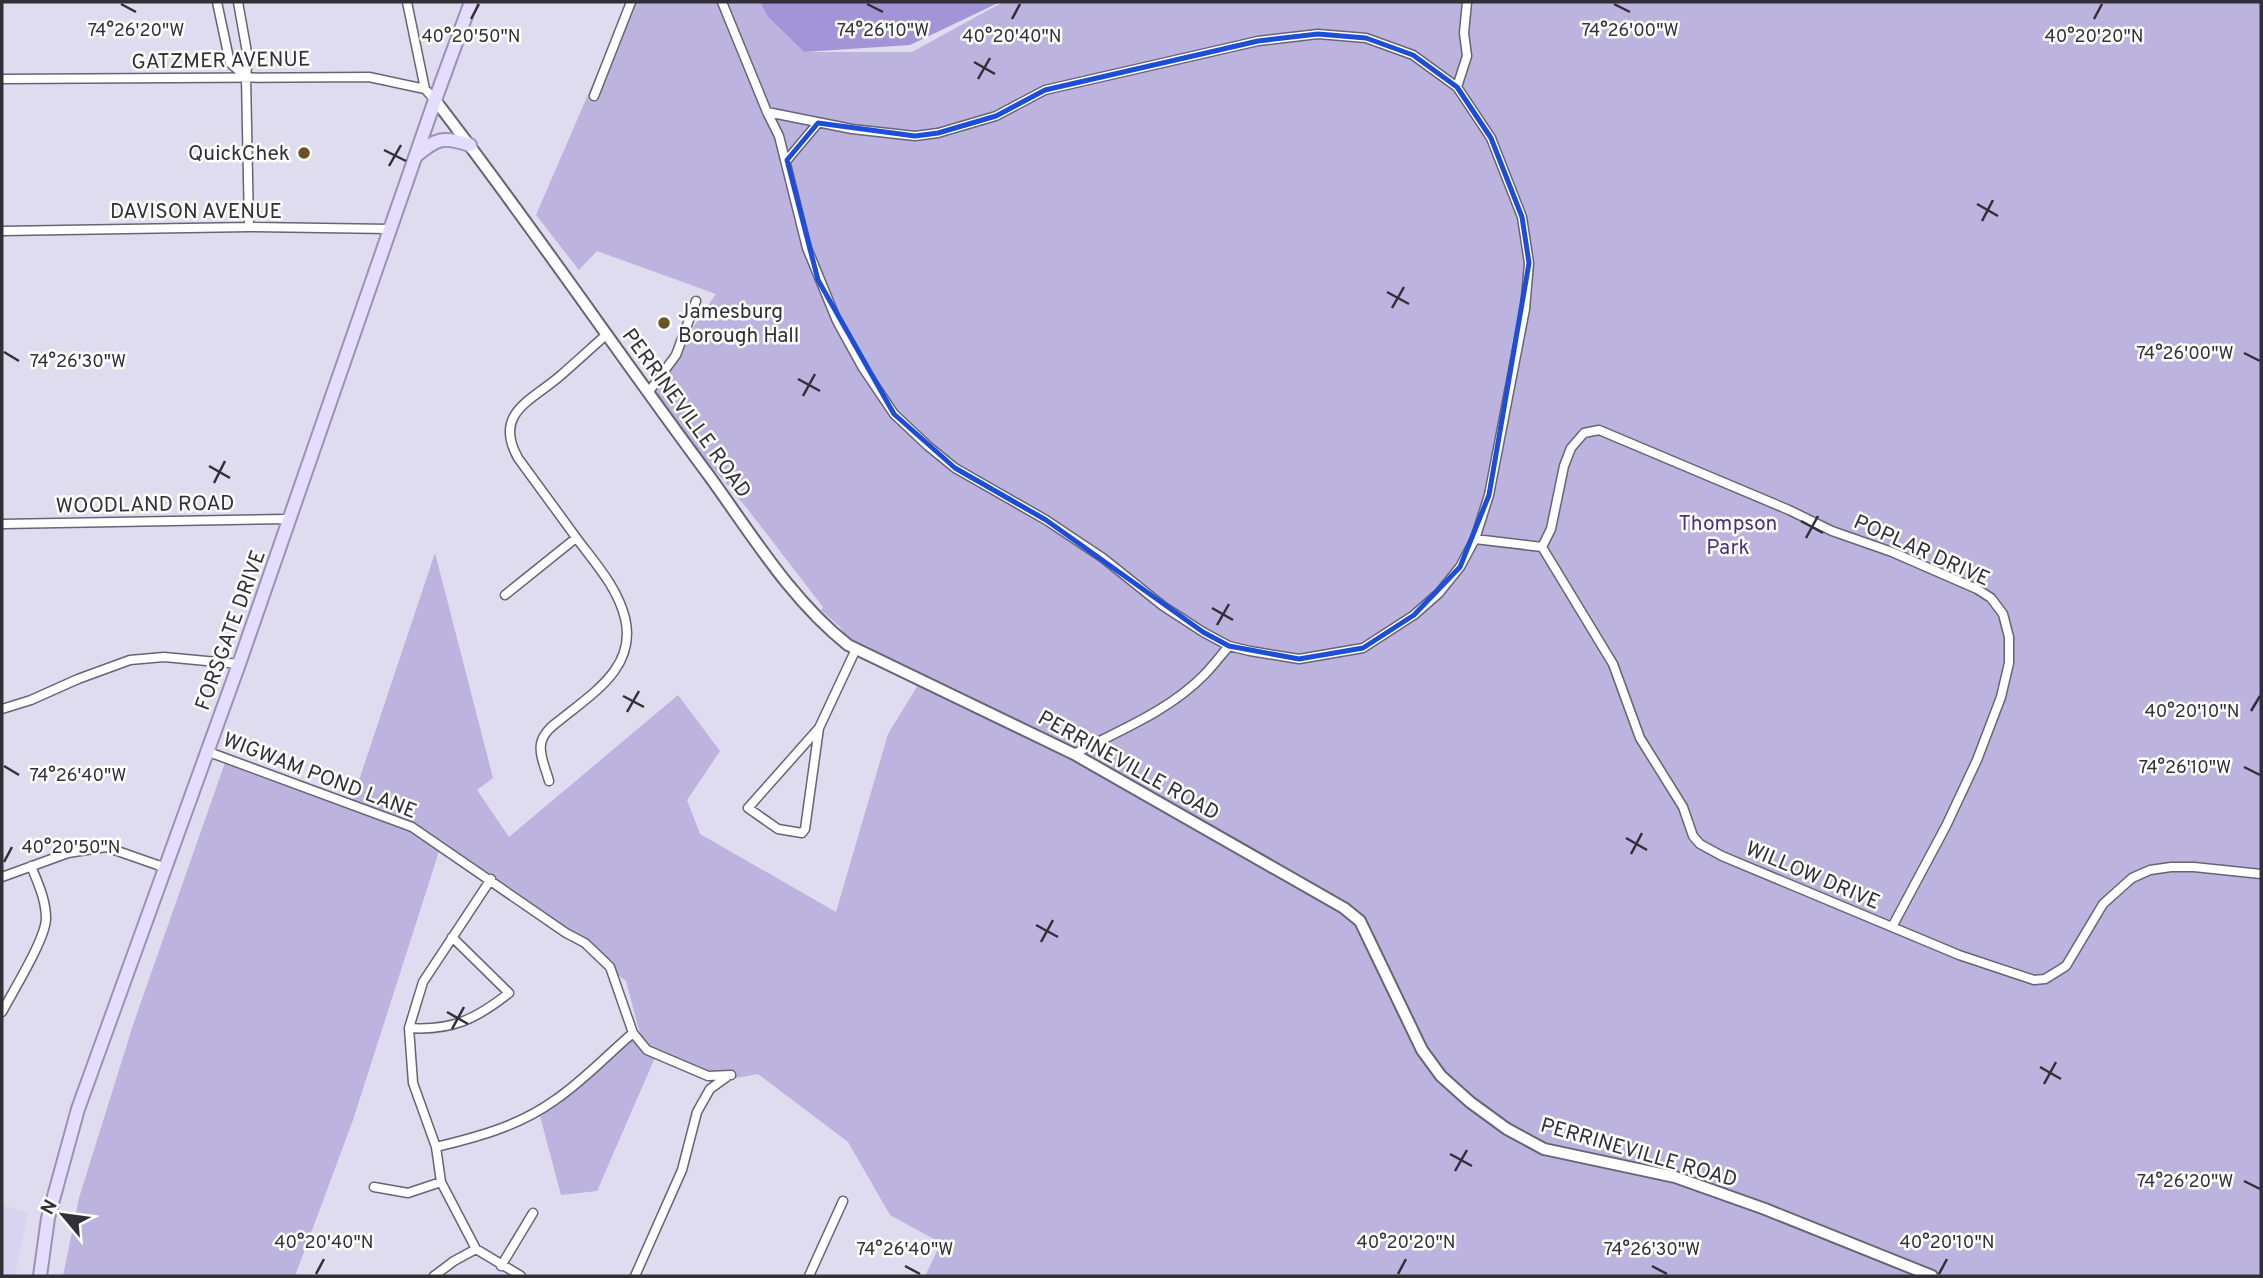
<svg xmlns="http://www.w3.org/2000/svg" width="2263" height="1278" font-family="Overpass,sans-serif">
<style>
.built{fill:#d8d3ee}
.green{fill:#bcb3de}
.water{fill:#a393d7}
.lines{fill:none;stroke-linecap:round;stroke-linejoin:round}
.minor-casing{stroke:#676475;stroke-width:11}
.tertiary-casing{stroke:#676475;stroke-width:14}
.primary-casing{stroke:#9a92b7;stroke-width:16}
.minor{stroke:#fff;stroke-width:8}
.tertiary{stroke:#fff;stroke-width:10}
.primary{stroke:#e4ddfd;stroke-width:12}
.marked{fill:none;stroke:#1d4ed8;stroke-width:5;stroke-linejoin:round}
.ticks{fill:none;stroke:#313037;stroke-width:2.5}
.poi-dot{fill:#695322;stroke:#fff;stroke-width:2.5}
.labels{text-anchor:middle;stroke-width:5;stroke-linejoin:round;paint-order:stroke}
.street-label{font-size:21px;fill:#313037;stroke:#fff}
.poi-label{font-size:21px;fill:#313037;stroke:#fff;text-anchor:end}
.park-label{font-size:21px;fill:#4b3180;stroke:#fff}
.ticks-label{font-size:18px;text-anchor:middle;fill:#313037;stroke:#fff;stroke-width:5;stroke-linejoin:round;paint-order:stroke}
</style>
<rect width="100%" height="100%" fill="#dfdcef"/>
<path class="built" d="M2,1205L28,1213L15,1276H2Z"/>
<path class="green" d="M628,2H760L768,17L804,52H912L1003,2H2261V1276H925L941,1243L890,1215L848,1142L758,1074L720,1081L657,1053L597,1191L561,1195L540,1116L640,1034L626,981L442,842L353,1120L295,1276H63L79,1198L134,1022L227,757L352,801L435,553L493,778L477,790L509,837L678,695L720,751L687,800L700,834L836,912L888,734L921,680L856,649L840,627L821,610L823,607L746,507L648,393L716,294L597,251L579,270L536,215Z"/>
<path class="water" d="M760,2H1000L910,45L804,52L768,17Z"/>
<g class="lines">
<defs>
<path id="minor" d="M217,2L230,63L246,77
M238,2L248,58L246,77L249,227
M407,2L425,89
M722,2L767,112L779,136L807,248L837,321L863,368L894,414L928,446L955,468L1046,520L1103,558L1163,606L1203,632L1229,646L1250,651L1299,659L1363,648L1414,615L1439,593L1460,567L1475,539L1489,495L1525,309L1529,263L1522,217L1491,138L1457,87L1413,55L1366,38L1318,34L1258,41L1045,90L996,116L938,133L915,136L852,129L767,112
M2,79L369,77L425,89L435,100
M1457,87L1467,56L1464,33L1467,2
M594,96L631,2
M787,160L818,123
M2,231L249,227L390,229
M648,393L676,355L696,301
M2,524L289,519
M1475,539L1542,547L1613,664L1640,738L1683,807L1693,836L1700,844L1722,856L1959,955L2034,980L2045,979L2066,966L2103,904L2132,878L2150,870L2171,867H2194L2261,874
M1542,547L1551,529L1564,466L1571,448L1584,433L1599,430L1789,510L1832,531L1892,552L1977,589L1991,598L2003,614L2009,637V663L2001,697L1977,760L1946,826L1892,927
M505,595L576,538
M2,709L31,700L78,679L130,660L164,657L239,664
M819,728L805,829L802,833L778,829L748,808L819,728L856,649
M206,751L412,827L566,933L585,943L610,967L633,1033L647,1050L708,1076L731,1075
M1074,754C1118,731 1169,711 1204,675C1213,666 1221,655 1229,646
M549,781C546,769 539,756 541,744C543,733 552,726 560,720C593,693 637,667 625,618C617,586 594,562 575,536C556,510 537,484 518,458C493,413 531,401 560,376C575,363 590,349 606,335
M2,877L68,853L106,847L166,868
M491,879L423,982L409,1028L413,1083L436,1147L441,1182L476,1249L521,1276
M2,1012C13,991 45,940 46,919C46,900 38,883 31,866
M409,1028C452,1031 476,1019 509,993L452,937
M436,1147C478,1137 519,1126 555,1100C583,1081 607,1055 633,1033
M374,1187L408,1193L441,1182
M501,1266L533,1213
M434,1276L454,1261L476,1249
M635,1276L682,1170L697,1112L710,1089L728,1076
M809,1276L843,1201"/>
<path id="tertiary" d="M435,100C530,223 617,352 710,477C752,535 791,600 848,645L1074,754L1344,908L1360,921L1422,1050L1441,1076L1470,1102L1507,1129L1544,1149L1675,1177L1765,1209L1932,1276"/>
<path id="primary" d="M416,156C437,138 443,136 470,145
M40,1276L48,1218L78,1109L239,664L435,100L471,2"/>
</defs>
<use href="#minor" class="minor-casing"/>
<use href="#tertiary" class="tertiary-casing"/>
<use href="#primary" class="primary-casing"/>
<use href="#minor" class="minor"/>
<use href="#tertiary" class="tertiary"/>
<use href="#primary" class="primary"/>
</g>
<path class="marked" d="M1318,34L1366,38L1413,55L1457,87L1491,138L1522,217L1529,263L1489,495L1460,567L1414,615L1363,648L1299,659L1229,646L1203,632L1046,520L955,468L894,414L818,280L787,160L818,123L915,136L938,133L996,116L1045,90L1258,41Z"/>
<path class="ticks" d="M121,4L136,12M867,4L883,12M1614,4L1630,12M471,19L479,4M1012,19L1020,4M2094,19L2102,4M974,62L995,74M978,79L990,58M384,150L406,161M389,166L401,145M1977,204L1998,216M1982,221L1993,200M1387,292L1409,304M1392,308L1404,287M4,352L19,361M2244,353L2260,361M798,379L820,391M803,396L815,374M209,466L230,478M214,483L225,461M1801,521L1823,533M1806,538L1818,516M1212,608L1233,620M1217,625L1229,604M623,696L644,707M2251,711L2260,696M627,712L639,691M4,766L19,775M2244,767L2260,775M1626,838L1647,850M1631,854L1642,833M4,862L12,847M1036,925L1058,937M1041,942L1053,920M447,1012L468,1024M452,1029L464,1007M2040,1067L2061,1079M2044,1084L2056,1062M1450,1154L1472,1166M1455,1171L1467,1150M2244,1181L2260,1189M905,1266L920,1274M1652,1266L1667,1274M316,1274L324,1259M1398,1274L1406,1259M1939,1274L1947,1259"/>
<g class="poi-dot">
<circle cx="304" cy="153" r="7"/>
<circle cx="664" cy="323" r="7"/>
</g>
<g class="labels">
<g class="street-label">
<text transform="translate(221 60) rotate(-1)" y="7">GATZMER AVENUE</text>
<text x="196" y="218">DAVISON AVENUE</text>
<text transform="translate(687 413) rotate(54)" y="7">PERRINEVILLE ROAD</text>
<text transform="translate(145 504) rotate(-1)" y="7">WOODLAND ROAD</text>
<text transform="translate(1922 550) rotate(24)" y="7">POPLAR DRIVE</text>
<text transform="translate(230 630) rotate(-70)" y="7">FORSGATE DRIVE</text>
<text transform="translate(1129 765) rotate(29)" y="7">PERRINEVILLE ROAD</text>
<text transform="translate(320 775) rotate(21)" y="7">WIGWAM POND LANE</text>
<text transform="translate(1813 875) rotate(23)" y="7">WILLOW DRIVE</text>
<text transform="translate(1639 1152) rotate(16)" y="7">PERRINEVILLE ROAD</text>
</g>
<g class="poi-label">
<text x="290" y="160">QuickChek</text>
<text x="678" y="318" text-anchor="start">Jamesburg<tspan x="678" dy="24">Borough Hall</tspan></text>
</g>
<g class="park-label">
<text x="1728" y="530">Thompson<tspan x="1728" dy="24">Park</tspan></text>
</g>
</g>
<g class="ticks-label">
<text x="136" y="36">74°26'20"W</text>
<text x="883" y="36">74°26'10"W</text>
<text x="1630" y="36">74°26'00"W</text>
<text x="471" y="42">40°20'50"N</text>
<text x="1012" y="42">40°20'40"N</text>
<text x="2094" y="42">40°20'20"N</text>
<text x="2185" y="359">74°26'00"W</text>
<text x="78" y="367">74°26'30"W</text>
<text x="2192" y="717">40°20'10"N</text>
<text x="2185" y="773">74°26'10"W</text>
<text x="78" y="781">74°26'40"W</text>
<text x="71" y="853">40°20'50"N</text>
<text x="2185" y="1187">74°26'20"W</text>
<text x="324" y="1248">40°20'40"N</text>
<text x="1406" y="1248">40°20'20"N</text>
<text x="1947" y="1248">40°20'10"N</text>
<text x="905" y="1255">74°26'40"W</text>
<text x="1652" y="1255">74°26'30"W</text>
</g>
<rect width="2263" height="1278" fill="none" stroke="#313037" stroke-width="7"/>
<g transform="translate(63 1215) rotate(299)" stroke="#ffffff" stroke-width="5" paint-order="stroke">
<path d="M0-5L12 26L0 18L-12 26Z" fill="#313037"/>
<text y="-10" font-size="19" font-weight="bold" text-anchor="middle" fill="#313037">N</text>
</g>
</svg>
